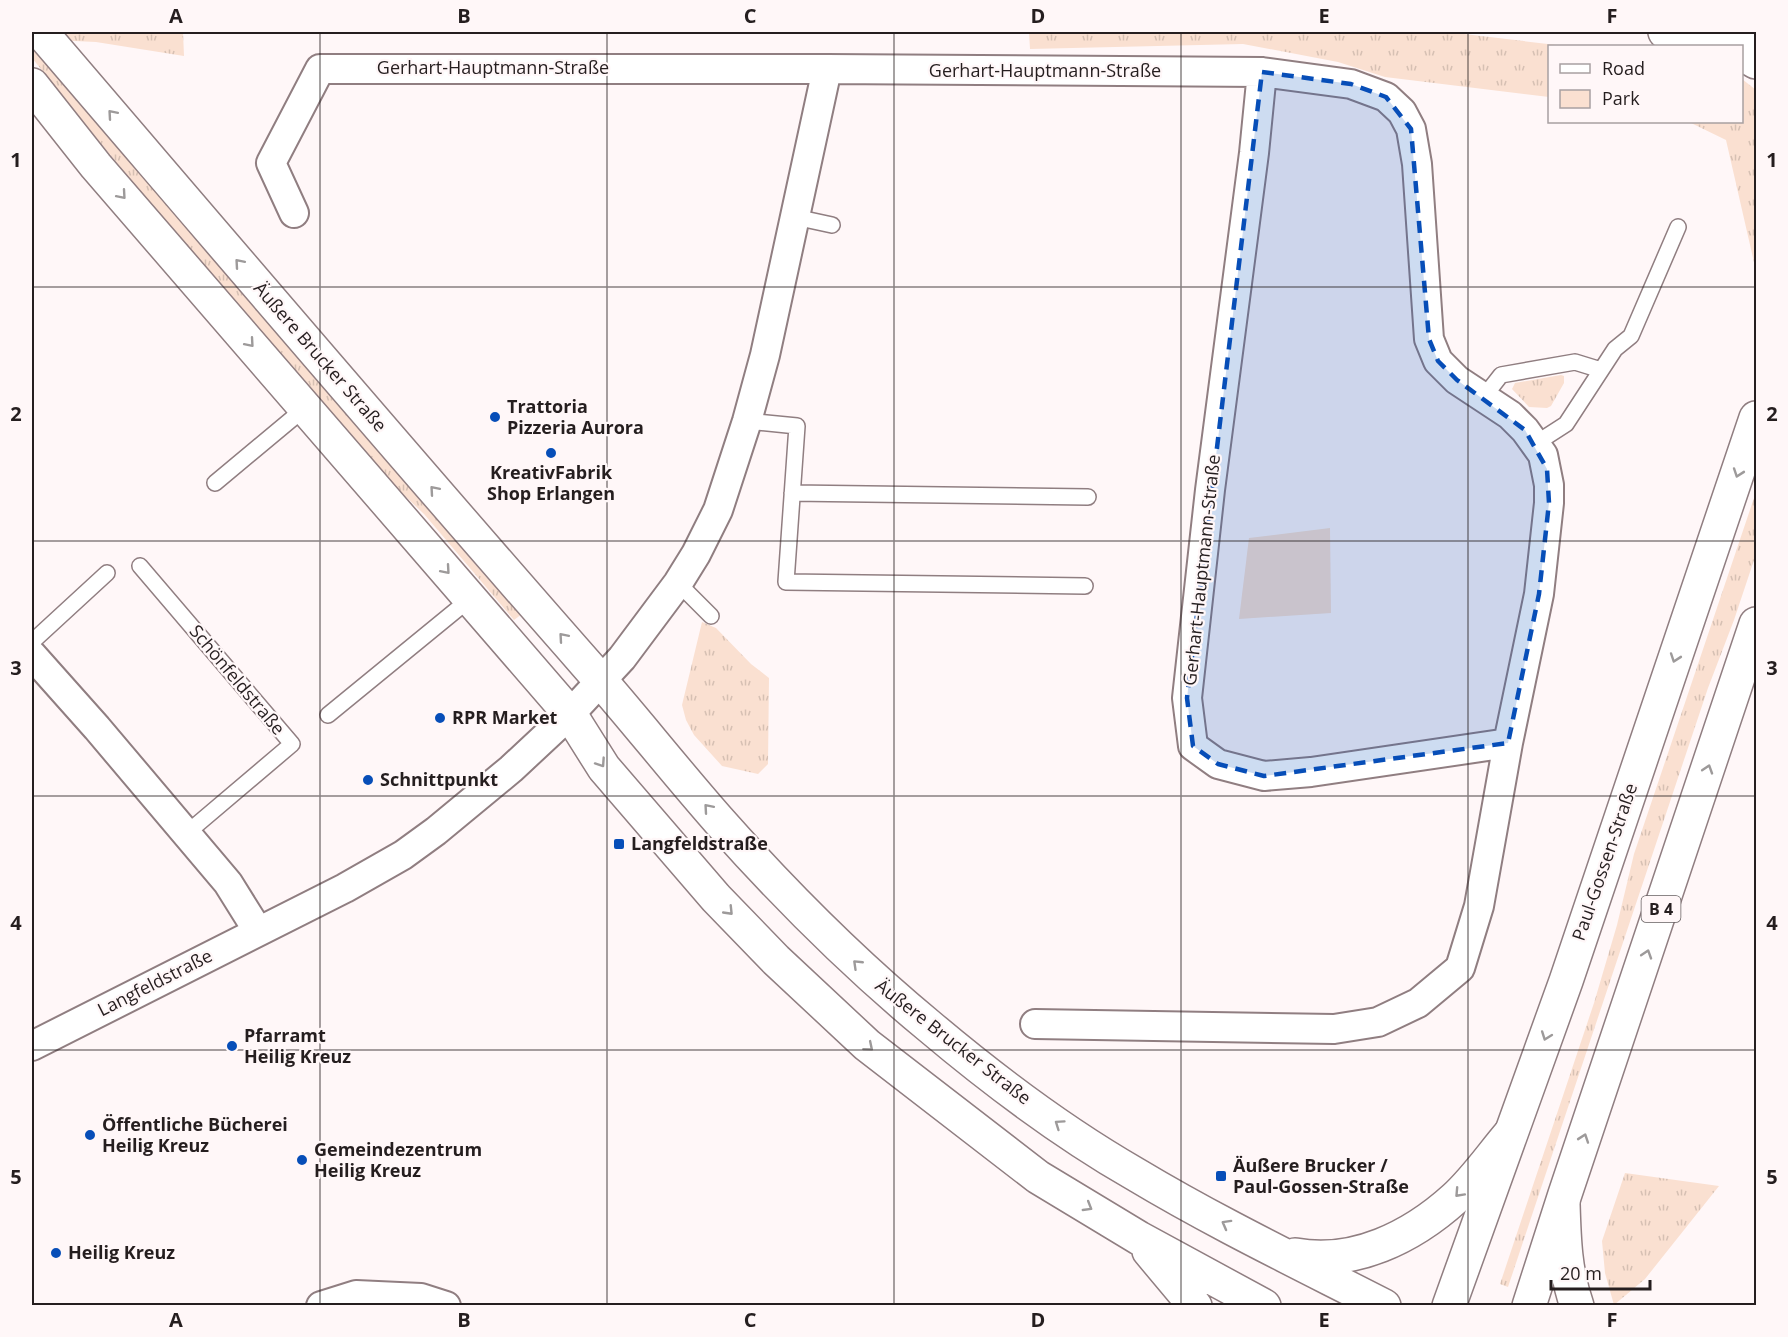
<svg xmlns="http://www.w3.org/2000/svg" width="1788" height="1337" font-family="'Open Sans',sans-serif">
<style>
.grass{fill:url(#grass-tufts)}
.park{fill:#fae0d1}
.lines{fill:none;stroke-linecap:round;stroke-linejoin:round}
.service-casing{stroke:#907e81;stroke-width:18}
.minor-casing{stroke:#907e81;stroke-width:32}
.tertiary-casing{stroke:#907e81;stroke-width:36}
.secondary-casing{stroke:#907e81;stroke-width:36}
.primary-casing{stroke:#907e81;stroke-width:36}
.motorway-casing{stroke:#907e81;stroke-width:36}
.service{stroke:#fff;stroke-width:15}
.minor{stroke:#fff;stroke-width:28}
.tertiary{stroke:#fff;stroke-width:33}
.secondary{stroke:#fff;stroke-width:33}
.primary{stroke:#fff;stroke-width:33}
.motorway{stroke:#fff;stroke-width:33}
.oneway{stroke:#9d9a9a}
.marked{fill:#074eb8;fill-opacity:0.2;stroke:#074eb8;stroke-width:4.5;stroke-dasharray:12 8;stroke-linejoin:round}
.grid{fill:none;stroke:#251e1f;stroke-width:1.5;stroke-opacity:0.55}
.poi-dot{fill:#074eb8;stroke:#fff7f8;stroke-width:2}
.labels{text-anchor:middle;stroke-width:4.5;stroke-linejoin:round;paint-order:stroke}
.shield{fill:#fff7f8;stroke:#665f60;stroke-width:1.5}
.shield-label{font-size:16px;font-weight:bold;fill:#251e1f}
.street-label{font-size:18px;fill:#251e1f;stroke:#fff7f8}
.poi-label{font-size:18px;font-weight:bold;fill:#251e1f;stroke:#fff7f8;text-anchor:start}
.neatline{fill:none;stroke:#251e1f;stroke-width:2}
.grid-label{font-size:20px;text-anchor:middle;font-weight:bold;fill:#251e1f}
</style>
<defs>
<pattern id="grass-tufts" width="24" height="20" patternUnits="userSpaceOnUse" patternTransform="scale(1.5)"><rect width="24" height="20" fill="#fae0d1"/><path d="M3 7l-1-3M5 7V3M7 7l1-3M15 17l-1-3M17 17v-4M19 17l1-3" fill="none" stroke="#d6c0b3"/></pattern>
</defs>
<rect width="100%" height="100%" fill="#fff7f8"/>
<path class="grass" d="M32,32H183L184,56L96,42L32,39Z
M1029,32H1447L1565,46H1550L1549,97L1385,77L1338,62L1243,44L1030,49Z
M32,45L487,578L522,614L514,620L424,514L345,439L216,286L32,58Z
M1742,79L1756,90V271L1726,140L1689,122H1742Z
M1561,375L1564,376V383L1551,406L1547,408L1529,407L1512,389L1515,383Z
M1756,492V554L1734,620L1708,688L1508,1287L1500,1284L1594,1003L1617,925L1634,854Z
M702,622L716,628L751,664L769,678L768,764L758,774L722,766L694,735L686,720L682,705Z
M1625,1173L1719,1186L1645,1279L1614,1305L1605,1273L1602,1241Z"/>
<path class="park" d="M1330,528L1331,613L1239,619L1249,538Z"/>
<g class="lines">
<defs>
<path id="service" d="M795,217L832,225
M1483,398L1501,375L1575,362L1601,370
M747,421L797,426L786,582L1085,586
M1535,444L1566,424L1615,349L1631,336L1678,227
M215,483L305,408
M792,493L1088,497
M140,566L292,744L187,833
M678,583L711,616
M32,642L107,573
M328,715L471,598"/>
<path id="minor" d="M1262,72L1254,153L1210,490L1187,698L1193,746L1218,764L1264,776L1311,772L1508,743
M294,213L271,163L320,69H827
M32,655L97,728L228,883L258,931
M32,1046L345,888L403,855L436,831L511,769L570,714L622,658L678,583L696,554L718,510L747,421L765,355L827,69L1262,72L1351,84L1386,97L1402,112L1411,129L1417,164L1429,339L1438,361L1457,380L1510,415L1525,430L1543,455L1549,485V503L1539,594L1508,743L1479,906L1460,968L1418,1003L1378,1022L1334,1029L1035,1024
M321,1306L356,1295L421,1298L446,1306"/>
<path id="tertiary" d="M1563,1204C1564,1239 1565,1272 1577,1306"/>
<path id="secondary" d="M41,32C222,243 403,456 587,665C633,717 675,771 721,823C785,895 854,964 929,1026C993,1080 1062,1132 1135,1174C1215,1222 1300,1263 1384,1306
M32,85L96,166L570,714L604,768L716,898L776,960L867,1045L1038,1177L1139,1238L1264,1306
M1149,1251L1195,1306
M1295,1255C1354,1266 1412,1237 1455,1198C1475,1180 1492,1155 1510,1134"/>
<path id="primary" d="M1449,1306L1566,981L1756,418
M1529,1306L1565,1194L1756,624"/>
<path id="motorway" d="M1665,32L1756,35
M1742,54L1756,62"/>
</defs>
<use href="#service" class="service-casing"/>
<use href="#minor" class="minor-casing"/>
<use href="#tertiary" class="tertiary-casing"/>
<use href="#secondary" class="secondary-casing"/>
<use href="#primary" class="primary-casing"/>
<use href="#motorway" class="motorway-casing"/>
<use href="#service" class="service"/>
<use href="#minor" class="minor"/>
<use href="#tertiary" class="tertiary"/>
<use href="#secondary" class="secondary"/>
<use href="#primary" class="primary"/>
<use href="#motorway" class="motorway"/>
</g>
<defs><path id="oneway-chevron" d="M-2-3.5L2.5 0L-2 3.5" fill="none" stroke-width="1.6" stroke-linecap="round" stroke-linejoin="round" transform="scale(1.5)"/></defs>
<g class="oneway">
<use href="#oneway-chevron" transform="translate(112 114) rotate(-131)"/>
<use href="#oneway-chevron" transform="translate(122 195) rotate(49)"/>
<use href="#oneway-chevron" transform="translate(239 263) rotate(-131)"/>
<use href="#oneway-chevron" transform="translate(250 343) rotate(49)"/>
<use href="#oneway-chevron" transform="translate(1738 473) rotate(109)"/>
<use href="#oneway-chevron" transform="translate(434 490) rotate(-131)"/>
<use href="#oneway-chevron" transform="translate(446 570) rotate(49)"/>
<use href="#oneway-chevron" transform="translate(563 637) rotate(-131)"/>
<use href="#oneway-chevron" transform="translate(1675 658) rotate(109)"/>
<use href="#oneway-chevron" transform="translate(601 763) rotate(56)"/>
<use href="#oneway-chevron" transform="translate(1708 769) rotate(-72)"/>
<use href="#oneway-chevron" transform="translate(708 808) rotate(-131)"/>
<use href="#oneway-chevron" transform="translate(729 911) rotate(46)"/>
<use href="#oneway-chevron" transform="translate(1647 954) rotate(-72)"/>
<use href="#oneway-chevron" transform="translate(857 964) rotate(-136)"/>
<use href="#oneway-chevron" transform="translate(1546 1036) rotate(110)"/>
<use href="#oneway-chevron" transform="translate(869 1047) rotate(40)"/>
<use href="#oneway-chevron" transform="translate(1059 1124) rotate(-145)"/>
<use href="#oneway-chevron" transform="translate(1584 1138) rotate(-71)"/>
<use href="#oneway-chevron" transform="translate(1459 1193) rotate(133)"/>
<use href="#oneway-chevron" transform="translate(1088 1207) rotate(31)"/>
<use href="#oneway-chevron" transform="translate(1226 1224) rotate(-151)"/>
</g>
<path class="marked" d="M1262,72L1351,84L1386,97L1411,129L1429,339L1438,361L1457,380L1525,430L1547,469L1549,503L1539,594L1508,743L1264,776L1218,764L1193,746L1187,698Z"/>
<path class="grid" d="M320,32V1306M607,32V1306M894,32V1306M1181,32V1306M1468,32V1306M32,287H1756M32,541H1756M32,796H1756M32,1050H1756"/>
<g class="poi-dot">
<circle cx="495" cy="417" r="6"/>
<circle cx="551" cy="453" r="6"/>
<circle cx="440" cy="718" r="6"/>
<circle cx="368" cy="780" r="6"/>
<rect x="613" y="838" width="12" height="12" rx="3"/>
<circle cx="232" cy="1046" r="6"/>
<circle cx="90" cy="1135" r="6"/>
<circle cx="302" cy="1160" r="6"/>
<rect x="1215" y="1170" width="12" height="12" rx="3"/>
<circle cx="56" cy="1253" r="6"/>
</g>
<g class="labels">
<rect class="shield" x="1641.5" y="896" width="39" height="26" rx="4.5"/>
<g class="shield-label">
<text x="1661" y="915">B 4</text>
</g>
<g class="street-label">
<text x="493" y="74">Gerhart-Hauptmann-Straße</text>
<text x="1045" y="77">Gerhart-Hauptmann-Straße</text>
<text transform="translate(320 357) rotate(49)" y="6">Äußere Brucker Straße</text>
<text transform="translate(1202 570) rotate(-84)" y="6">Gerhart-Hauptmann-Straße</text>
<text transform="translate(237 680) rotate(50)" y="6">Schönfeldstraße</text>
<text transform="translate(1605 862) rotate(-71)" y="6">Paul-Gossen-Straße</text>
<text transform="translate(155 983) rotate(-27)" y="6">Langfeldstraße</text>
<text transform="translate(953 1042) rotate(38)" y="6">Äußere Brucker Straße</text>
</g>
<g class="poi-label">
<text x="507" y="413">Trattoria<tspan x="507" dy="21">Pizzeria Aurora</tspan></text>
<text x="551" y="479" text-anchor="middle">KreativFabrik<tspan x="551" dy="21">Shop Erlangen</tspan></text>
<text x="452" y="724">RPR Market</text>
<text x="380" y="786">Schnittpunkt</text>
<text x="631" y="850">Langfeldstraße</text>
<text x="244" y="1042">Pfarramt<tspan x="244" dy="21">Heilig Kreuz</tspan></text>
<text x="102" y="1131">Öffentliche Bücherei<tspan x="102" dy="21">Heilig Kreuz</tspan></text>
<text x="314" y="1156">Gemeindezentrum<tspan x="314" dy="21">Heilig Kreuz</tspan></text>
<text x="1233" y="1172">Äußere Brucker /<tspan x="1233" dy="21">Paul-Gossen-Straße</tspan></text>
<text x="68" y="1259">Heilig Kreuz</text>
</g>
</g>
<rect width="1788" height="1337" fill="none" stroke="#fff7f8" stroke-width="66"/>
<rect x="1548" y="45" width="195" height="78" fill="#fff7f8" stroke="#a8a0a1" stroke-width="1.5"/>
<rect x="1560" y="64" width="30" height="9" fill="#ffffff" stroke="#a8a0a1" stroke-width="1.5"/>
<text x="1602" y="75" font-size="18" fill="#251e1f">Road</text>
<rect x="1560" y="90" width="30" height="18" fill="#fae0d1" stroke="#a8a0a1" stroke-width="1.5"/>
<text x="1602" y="105" font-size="18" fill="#251e1f">Park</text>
<path d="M1551 1280v9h99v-9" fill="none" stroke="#251e1f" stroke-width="3"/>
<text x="1560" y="1280" font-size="18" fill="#251e1f" stroke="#fff7f8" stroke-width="4.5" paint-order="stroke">20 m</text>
<rect x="33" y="33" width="1722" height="1271" class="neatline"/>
<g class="grid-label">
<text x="176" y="23">A</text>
<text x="464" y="23">B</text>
<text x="750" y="23">C</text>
<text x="1038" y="23">D</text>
<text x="1324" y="23">E</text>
<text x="1612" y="23">F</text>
<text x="16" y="167">1</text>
<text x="1772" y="167">1</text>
<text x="16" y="421">2</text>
<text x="1772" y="421">2</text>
<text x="16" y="675">3</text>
<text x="1772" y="675">3</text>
<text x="16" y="930">4</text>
<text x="1772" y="930">4</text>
<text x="16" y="1184">5</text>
<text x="1772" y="1184">5</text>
<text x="176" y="1327">A</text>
<text x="464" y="1327">B</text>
<text x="750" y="1327">C</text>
<text x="1038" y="1327">D</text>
<text x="1324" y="1327">E</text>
<text x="1612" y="1327">F</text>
</g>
</svg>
